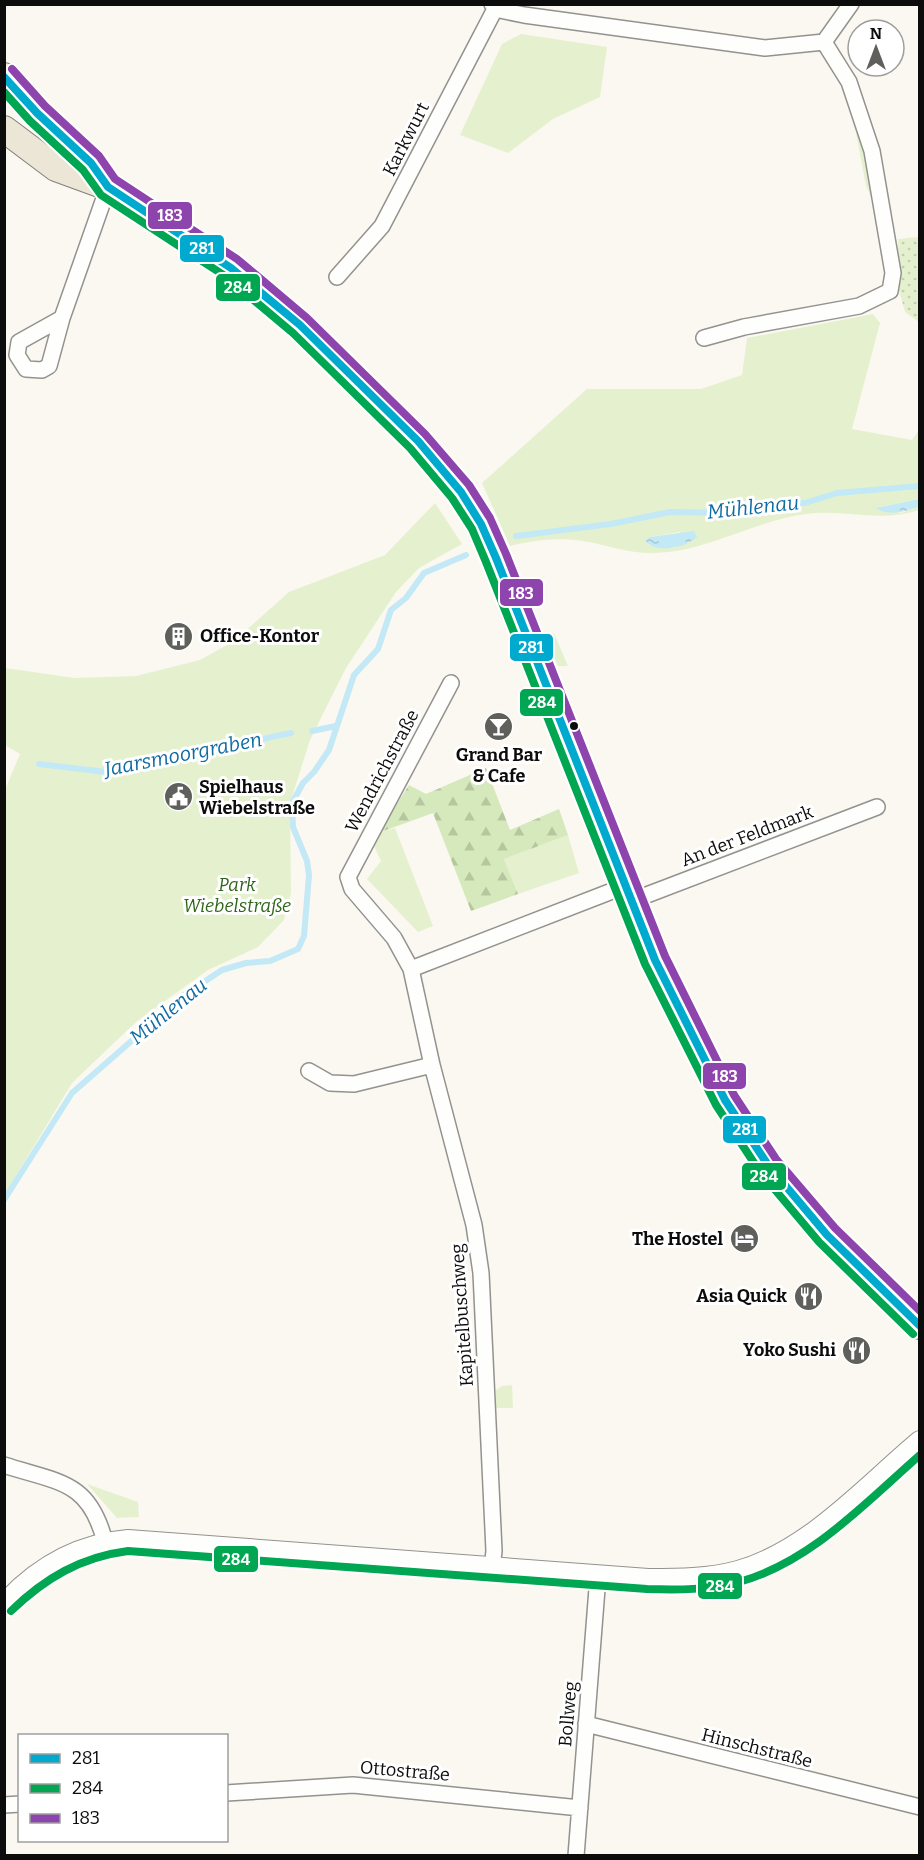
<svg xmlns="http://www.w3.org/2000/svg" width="924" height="1860" font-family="Bitter,serif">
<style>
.grass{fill:#e5f1ce;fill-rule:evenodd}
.forest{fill:url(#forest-firs)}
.garden{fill:url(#garden-dots)}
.water{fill:url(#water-ripples)}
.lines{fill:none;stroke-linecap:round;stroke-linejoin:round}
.stream{stroke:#c3e8f6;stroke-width:6}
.minor-casing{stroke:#93928f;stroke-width:18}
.tertiary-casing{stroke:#93928f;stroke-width:22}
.primary-casing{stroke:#80807c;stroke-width:28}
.minor{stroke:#fefefd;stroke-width:15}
.tertiary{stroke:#fefefd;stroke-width:20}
.primary{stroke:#ece6d6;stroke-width:26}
.bus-1-casing{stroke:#fff;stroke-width:12}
.bus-2-casing{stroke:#fff;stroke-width:12}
.bus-3-casing{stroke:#fff;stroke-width:12}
.bus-1{stroke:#00a9ce;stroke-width:8}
.bus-2{stroke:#00a651;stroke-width:8}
.bus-3{stroke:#8e44ad;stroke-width:8}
.bus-dot{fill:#0c0c0c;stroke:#fff;stroke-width:2}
.labels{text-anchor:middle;stroke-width:6;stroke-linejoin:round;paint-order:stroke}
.street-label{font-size:18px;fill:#0c0c0c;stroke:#fff}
.poi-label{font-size:18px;font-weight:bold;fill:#0c0c0c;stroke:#fff;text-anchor:end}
.park-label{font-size:18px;font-style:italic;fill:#2d6619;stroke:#fff}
.water-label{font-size:20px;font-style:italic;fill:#0f6ba4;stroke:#fff}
.line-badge{stroke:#fff;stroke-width:2}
.badge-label{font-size:16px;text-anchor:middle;font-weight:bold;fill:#fff}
</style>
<defs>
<pattern id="forest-firs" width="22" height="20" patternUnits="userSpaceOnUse" patternTransform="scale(1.5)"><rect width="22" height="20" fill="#d5e9bc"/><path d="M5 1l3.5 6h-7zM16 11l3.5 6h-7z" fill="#b6c7a0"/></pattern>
<pattern id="garden-dots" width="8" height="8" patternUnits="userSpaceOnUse" patternTransform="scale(1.5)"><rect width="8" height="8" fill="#e5f1ce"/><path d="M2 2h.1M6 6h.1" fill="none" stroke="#c3cdb0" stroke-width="1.8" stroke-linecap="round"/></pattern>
<pattern id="water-ripples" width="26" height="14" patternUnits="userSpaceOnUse" patternTransform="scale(1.5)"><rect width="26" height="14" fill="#c3e8f6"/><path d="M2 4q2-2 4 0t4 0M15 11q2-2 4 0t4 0" fill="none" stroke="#a6c6d2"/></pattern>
</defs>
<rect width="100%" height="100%" fill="#faf8f0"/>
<path class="grass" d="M521,34L607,47L600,97L553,119L508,153L460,135L502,44Z
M853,117L867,158L874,203L866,186Z
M873,314L880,323L852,429L912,440L919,430V499L880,507L901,513L919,507V510C881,523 845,509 806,514C754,521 707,552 655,553C630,554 607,545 583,541C558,537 534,540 510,546L482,483L587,389H701L742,375L747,338ZM680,532L675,548L649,545L650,537Z
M435,503L462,544L419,568L396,592L346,668L310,740L290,803L291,893L284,920L258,947L208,970L136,1022L72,1083L5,1194L4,792L20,754L5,745V668L75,678L136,676L200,660L234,641L289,592L385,555Z
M554,633L568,666H558C553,655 544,644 554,633Z
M395,828L433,926L418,932L367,879L381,861L373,844L378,833Z
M568,835L579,873L518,894L504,859Z
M512,1385L513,1408H496V1390L502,1386Z
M87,1484L138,1502L139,1517L117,1518Z"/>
<path class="forest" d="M486,768L510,830L559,809L568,835L504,859L518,894L471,911L433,813L378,833L409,785L426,794Z"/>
<path class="garden" d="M919,237V322L905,312L899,290L898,239Z"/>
<path class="water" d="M919,499V507C905,511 890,517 876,508Z
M694,531L697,537C684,548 658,554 645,541L650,537Z"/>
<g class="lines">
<path class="stream" d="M516,536L611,524L670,512L730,513L765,502L805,503L837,493L920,486
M312,731L336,726
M39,764L106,772L291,733
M4,1200L72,1093L184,995L222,970L246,963L270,961L298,949L304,936L309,875L307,861L293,827L292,803L303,783L314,772L329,750L354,675L378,649L391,610L406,598L424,573L466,555"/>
<defs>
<path id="minor" d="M492,4L495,9L524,15L765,48L824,42
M824,42L851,4
M337,277L382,226L495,9
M62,318L49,366L42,370L26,369L17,355L19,342L62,318L108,187
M704,338L744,327L859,306L890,291L893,273L872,151L849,82L824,42
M451,683L348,877L352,889L394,938L411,969L432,1065L474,1225L481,1273L494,1551L492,1569
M631,901L877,807
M411,969L625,886
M309,1071L330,1083L354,1084L432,1065
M4,1465C59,1483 89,1480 105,1542
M586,1724L920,1807
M226,1793L353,1785L580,1808
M4,1805L20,1804
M576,1856L598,1576"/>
<path id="tertiary" d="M4,1604C37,1568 79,1544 128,1540L648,1579C678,1579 709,1579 738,1571C809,1551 865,1487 920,1441"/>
<path id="primary" d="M4,76L37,113L91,163L108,187
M4,129L56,168L108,187L231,268L300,325L418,441L461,492L481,524L496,558L655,960L725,1100L768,1165L827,1235L920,1326"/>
</defs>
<use href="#minor" class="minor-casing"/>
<use href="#tertiary" class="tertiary-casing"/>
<use href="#primary" class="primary-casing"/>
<use href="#minor" class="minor"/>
<use href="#tertiary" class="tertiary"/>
<use href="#primary" class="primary"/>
<defs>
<path id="bus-1" d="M4,77L37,113L91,163L108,187L231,268L300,325L418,441L461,492L481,524L496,558L655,960L725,1100L768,1165L827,1235L920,1326"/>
<path id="bus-2" d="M4,92L30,121L83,170L101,195L225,276L293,333L410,448L452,498L472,529L486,562L645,964L716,1105L760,1172L819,1242L913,1334
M11,1611C45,1578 81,1557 128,1551L647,1589C678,1590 709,1590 739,1582C811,1562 865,1503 920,1455"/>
<path id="bus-3" d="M12,69L45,106L99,156L115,179L237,259L307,318L425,434L469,485L490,518L506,554L665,956L734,1095L776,1159L835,1228L920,1311"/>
</defs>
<use href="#bus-1" class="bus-1-casing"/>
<use href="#bus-2" class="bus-2-casing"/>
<use href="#bus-3" class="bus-3-casing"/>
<use href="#bus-1" class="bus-1"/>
<use href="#bus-2" class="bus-2"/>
<use href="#bus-3" class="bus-3"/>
</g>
<defs>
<symbol id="building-disc" viewBox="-11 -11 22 22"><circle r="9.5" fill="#5f5f5c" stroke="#fff"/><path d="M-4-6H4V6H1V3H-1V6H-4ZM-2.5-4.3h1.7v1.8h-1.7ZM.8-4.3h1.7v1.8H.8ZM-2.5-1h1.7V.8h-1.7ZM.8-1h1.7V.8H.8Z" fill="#fff"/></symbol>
<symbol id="bar-disc" viewBox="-11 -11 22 22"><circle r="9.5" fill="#5f5f5c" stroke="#fff"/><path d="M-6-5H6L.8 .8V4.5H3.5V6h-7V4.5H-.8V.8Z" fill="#fff"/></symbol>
<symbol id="civic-disc" viewBox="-11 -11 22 22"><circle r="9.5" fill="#5f5f5c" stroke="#fff"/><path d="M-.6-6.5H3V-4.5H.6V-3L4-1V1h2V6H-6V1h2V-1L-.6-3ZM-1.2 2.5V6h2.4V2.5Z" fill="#fff"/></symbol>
<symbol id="hotel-disc" viewBox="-11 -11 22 22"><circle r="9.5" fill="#5f5f5c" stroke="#fff"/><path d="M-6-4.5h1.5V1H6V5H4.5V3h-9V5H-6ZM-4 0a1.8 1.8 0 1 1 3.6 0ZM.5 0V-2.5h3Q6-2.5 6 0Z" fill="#fff"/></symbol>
<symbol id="restaurant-disc" viewBox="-11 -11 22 22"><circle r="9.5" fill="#5f5f5c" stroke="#fff"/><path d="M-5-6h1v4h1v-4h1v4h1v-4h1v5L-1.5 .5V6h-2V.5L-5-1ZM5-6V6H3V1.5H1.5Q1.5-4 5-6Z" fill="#fff"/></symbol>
</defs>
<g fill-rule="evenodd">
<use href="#building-disc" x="162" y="620" width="33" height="33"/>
<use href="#bar-disc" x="482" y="710" width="33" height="33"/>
<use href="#civic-disc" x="162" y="780" width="33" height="33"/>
<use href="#hotel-disc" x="728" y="1222" width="33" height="33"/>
<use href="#restaurant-disc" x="792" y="1280" width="33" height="33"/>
<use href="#restaurant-disc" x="840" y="1334" width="33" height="33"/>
</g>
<circle class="bus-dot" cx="574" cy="726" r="5"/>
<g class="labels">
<g class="street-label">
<text transform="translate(406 139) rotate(-63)" y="6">Karkwurt</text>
<text transform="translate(382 771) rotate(-62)" y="6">Wendrichstraße</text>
<text transform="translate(747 836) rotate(-21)" y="6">An der Feldmark</text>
<text transform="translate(462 1315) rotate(-94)" y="6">Kapitelbuschweg</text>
<text transform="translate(568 1714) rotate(-85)" y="6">Bollweg</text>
<text transform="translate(757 1748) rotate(14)" y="6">Hinschstraße</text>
<text transform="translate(405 1771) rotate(5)" y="6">Ottostraße</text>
</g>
<g class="poi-label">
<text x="200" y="642" text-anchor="start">Office-Kontor</text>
<text x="499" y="761" text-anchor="middle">Grand Bar<tspan x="499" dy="21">&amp; Cafe</tspan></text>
<text x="199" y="793" text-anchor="start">Spielhaus<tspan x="199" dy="21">Wiebelstraße</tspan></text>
<text x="723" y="1245">The Hostel</text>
<text x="787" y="1302">Asia Quick</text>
<text x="836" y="1356">Yoko Sushi</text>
</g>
<g class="park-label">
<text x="237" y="891">Park<tspan x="237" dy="21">Wiebelstraße</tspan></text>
</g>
<g class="water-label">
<text transform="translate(753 507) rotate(-6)" y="7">Mühlenau</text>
<text transform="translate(183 754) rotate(-11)" y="7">Jaarsmoorgraben</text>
<text transform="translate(168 1011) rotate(-39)" y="7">Mühlenau</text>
</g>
</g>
<g class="line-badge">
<rect x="147" y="201" width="46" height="29" rx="6" fill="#8e44ad"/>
<rect x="179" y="234" width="46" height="29" rx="6" fill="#00a9ce"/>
<rect x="215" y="273" width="46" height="29" rx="6" fill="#00a651"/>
<rect x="499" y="578" width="45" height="29" rx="6" fill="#8e44ad"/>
<rect x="509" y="633" width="45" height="29" rx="6" fill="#00a9ce"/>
<rect x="519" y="688" width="45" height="29" rx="6" fill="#00a651"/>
<rect x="702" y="1062" width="45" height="28" rx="6" fill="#8e44ad"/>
<rect x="722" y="1115" width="45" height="29" rx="6" fill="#00a9ce"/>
<rect x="741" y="1162" width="46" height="29" rx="6" fill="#00a651"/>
<rect x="213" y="1545" width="46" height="28" rx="6" fill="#00a651"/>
<rect x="697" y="1572" width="46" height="28" rx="6" fill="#00a651"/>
</g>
<g class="badge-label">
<text x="170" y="221">183</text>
<text x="202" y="254">281</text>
<text x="238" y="293">284</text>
<text x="521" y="599">183</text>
<text x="531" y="653">281</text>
<text x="542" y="708">284</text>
<text x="725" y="1082">183</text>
<text x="745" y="1135">281</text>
<text x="764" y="1182">284</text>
<text x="236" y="1565">284</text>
<text x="720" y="1592">284</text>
</g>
<rect width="924" height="1860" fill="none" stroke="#0c0c0c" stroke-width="12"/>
<rect x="18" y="1734" width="210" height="108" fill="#ffffff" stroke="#9e9e9e" stroke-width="1.5"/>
<rect x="30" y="1754" width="30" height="9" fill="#00a9ce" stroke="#9e9e9e" stroke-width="1.5"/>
<text x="72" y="1764" font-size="18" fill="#0c0c0c">281</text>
<rect x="30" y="1784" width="30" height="9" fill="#00a651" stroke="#9e9e9e" stroke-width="1.5"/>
<text x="72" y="1794" font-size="18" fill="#0c0c0c">284</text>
<rect x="30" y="1814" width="30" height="9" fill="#8e44ad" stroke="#9e9e9e" stroke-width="1.5"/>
<text x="72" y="1824" font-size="18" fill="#0c0c0c">183</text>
<g transform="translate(876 48)"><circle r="28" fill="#ffffff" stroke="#9e9e9e" stroke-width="1.5"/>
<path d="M0-4.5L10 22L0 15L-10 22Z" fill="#5f5f5c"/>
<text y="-9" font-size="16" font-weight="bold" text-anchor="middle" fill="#0c0c0c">N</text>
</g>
</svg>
